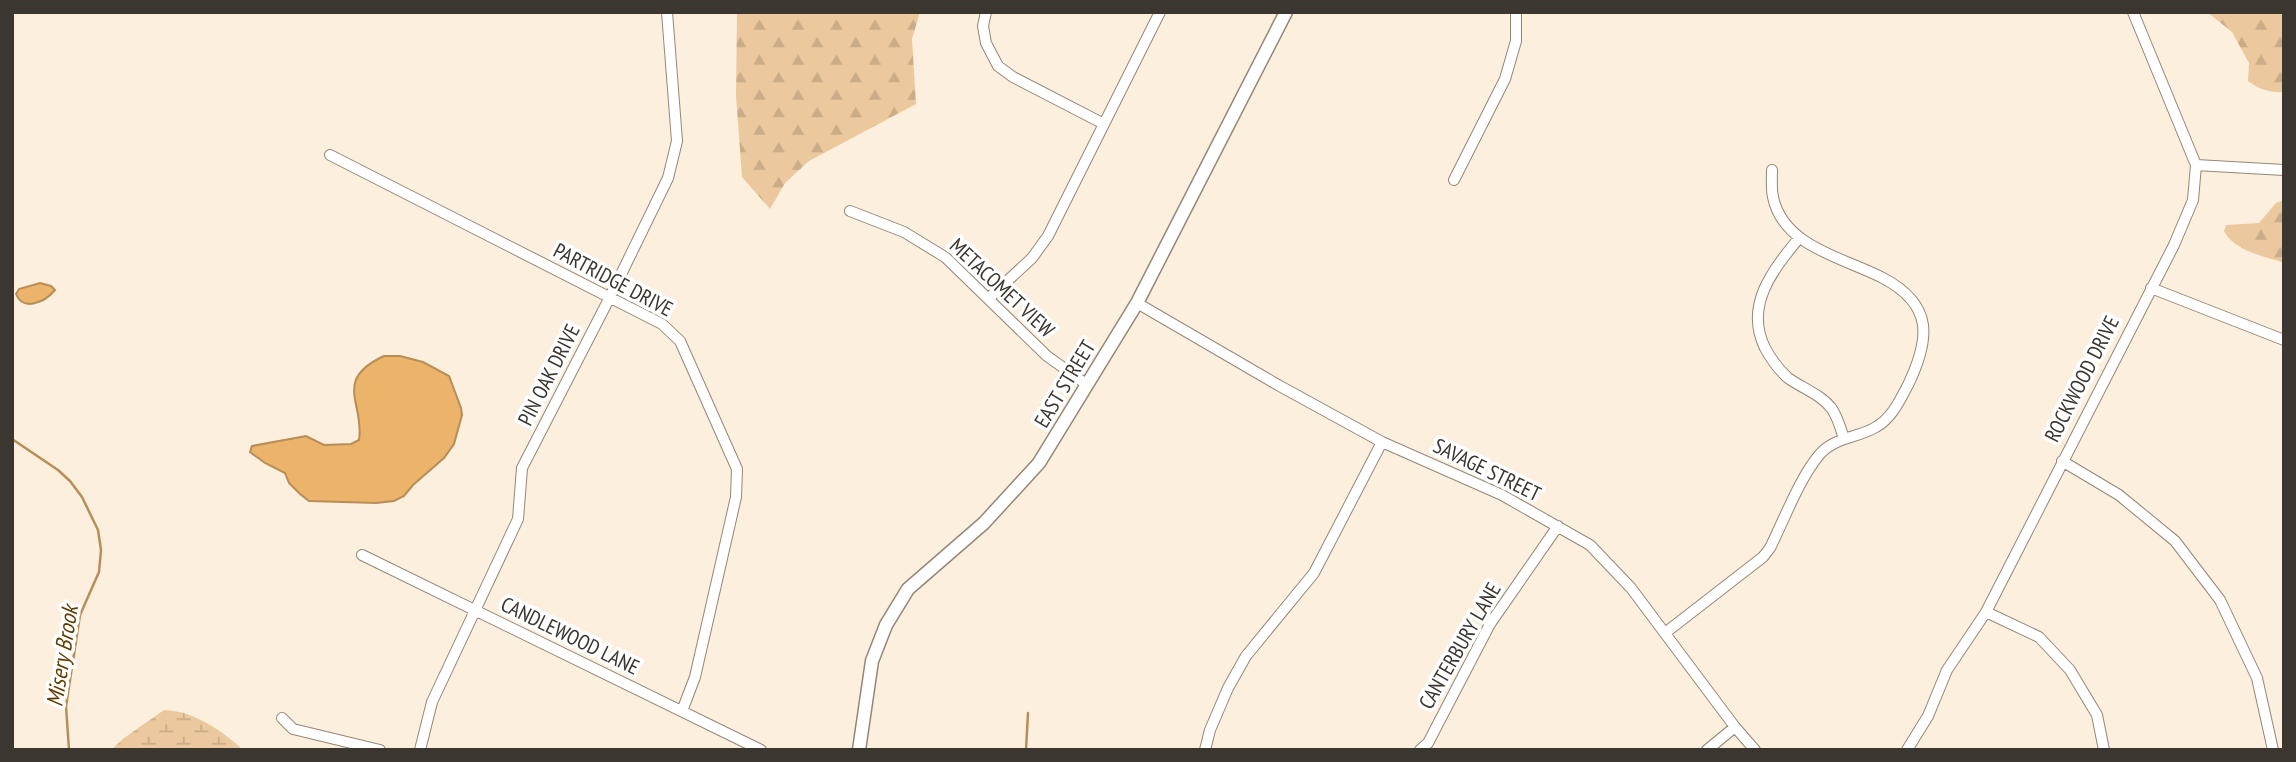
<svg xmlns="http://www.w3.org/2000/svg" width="2296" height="762" font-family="'PT Sans Narrow',sans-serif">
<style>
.forest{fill:url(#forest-firs)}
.wetland{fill:url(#wetland-marsh)}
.water{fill:#ecb36a;stroke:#b78e58;stroke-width:2}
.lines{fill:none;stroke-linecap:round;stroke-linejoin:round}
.stream{stroke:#b78e58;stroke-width:2.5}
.minor-casing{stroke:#948777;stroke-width:12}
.tertiary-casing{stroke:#948777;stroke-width:15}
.minor{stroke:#fff;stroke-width:10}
.tertiary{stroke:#fff;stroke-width:12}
.labels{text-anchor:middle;stroke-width:7;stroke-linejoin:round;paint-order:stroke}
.street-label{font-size:21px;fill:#3b362f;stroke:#fff}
.water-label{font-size:23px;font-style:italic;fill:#613c00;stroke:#fff}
</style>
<defs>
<pattern id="forest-firs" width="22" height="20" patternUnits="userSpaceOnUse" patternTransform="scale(1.75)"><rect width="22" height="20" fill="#ebc89d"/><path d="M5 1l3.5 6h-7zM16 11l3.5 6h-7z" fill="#caac88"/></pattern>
<pattern id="wetland-marsh" width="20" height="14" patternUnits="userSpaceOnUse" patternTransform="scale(1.75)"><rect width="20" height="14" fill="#ebc89d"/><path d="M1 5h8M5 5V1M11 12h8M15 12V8" fill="none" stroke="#caac88"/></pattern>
</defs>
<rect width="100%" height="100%" fill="#fdefdd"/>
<path class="forest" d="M737,12H920L912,39L916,104L809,161L785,183L770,209L742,177L736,96Z
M2207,12H2284V92C2271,93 2258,89 2248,81L2249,63L2232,32Z
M2284,200V263C2264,256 2234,251 2224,231L2226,225L2259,223L2276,203Z"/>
<path class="wetland" d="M164,710C194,711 221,730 243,750H111L124,738Z"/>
<path class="water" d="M40,283L51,286L55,290C45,302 23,312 16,294L19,289Z
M384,356H400L423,362L449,376L461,408L462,415L454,444L444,458L413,485L404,496L394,501L376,503L309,501L300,494L289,483L285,473L265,463L250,452L252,446L306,436L324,445L351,444L359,440C365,404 332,380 384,356Z"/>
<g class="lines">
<path class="stream" d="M12,439L58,470L70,481L82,497L98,530L101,550L99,572L80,615L66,706L69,750
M1026,750L1028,713"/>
<defs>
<path id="minor" d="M986,12L983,26L986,43L998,66L1013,77L1104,124
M330,155L662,324L680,341L737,469L736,497L695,677L682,711
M2196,165L2284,170
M1454,180L1505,79L1516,41V12
M850,211L904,232L945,257L1047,356L1086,384
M1799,238C1773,270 1744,305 1765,348C1771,359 1779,370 1788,378C1802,388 1822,395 1832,409C1838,418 1841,429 1844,439
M2151,288L2284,340
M989,298L1032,258L1048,236L1160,12
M1137,303L1278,385L1382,442L1502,495L1590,545L1631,588L1735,727L1755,750
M2062,461L2119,495L2175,541L2220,600L2257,678L2273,750
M362,555L761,750
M1986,612L2039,637L2070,670L2097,715L2104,750
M1665,633L1763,557L1770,548C1784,520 1800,477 1820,454C1835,437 1858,438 1876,427C1892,418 1900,400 1908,385C1930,339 1934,305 1883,278C1845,258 1783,247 1773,197C1771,188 1772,179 1772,170
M282,718L293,729L380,750
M420,750L432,702L518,519L522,468L610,297L668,178L677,141L667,12
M1205,750L1210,730L1228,688L1246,656L1314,573L1382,442
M1420,750L1428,743L1490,624L1558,526
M1707,750L1735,727
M1907,750L1928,716L1947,670L1986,612L2174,245L2193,200L2196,165L2133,12"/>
<path id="tertiary" d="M859,750L872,661L886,625L908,589L984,523L1039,463L1137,303L1286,12"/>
</defs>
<use href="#minor" class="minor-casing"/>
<use href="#tertiary" class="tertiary-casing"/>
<use href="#minor" class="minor"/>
<use href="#tertiary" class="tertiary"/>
</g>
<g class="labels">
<g class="street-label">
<text transform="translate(613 280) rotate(28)" y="7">PARTRIDGE DRIVE</text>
<text transform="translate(1002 288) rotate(43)" y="7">METACOMET VIEW</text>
<text transform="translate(549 375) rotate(-63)" y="7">PIN OAK DRIVE</text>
<text transform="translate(2082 379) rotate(-63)" y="7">ROCKWOOD DRIVE</text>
<text transform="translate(1065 384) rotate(-59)" y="7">EAST STREET</text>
<text transform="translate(1487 470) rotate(26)" y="7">SAVAGE STREET</text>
<text transform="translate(570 636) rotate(26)" y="7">CANDLEWOOD LANE</text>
<text transform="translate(1460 646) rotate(-60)" y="7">CANTERBURY LANE</text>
</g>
<g class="water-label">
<text transform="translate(62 656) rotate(-81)" y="8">Misery Brook</text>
</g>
</g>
<rect width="2296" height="762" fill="none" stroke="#3b362f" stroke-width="28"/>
</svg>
